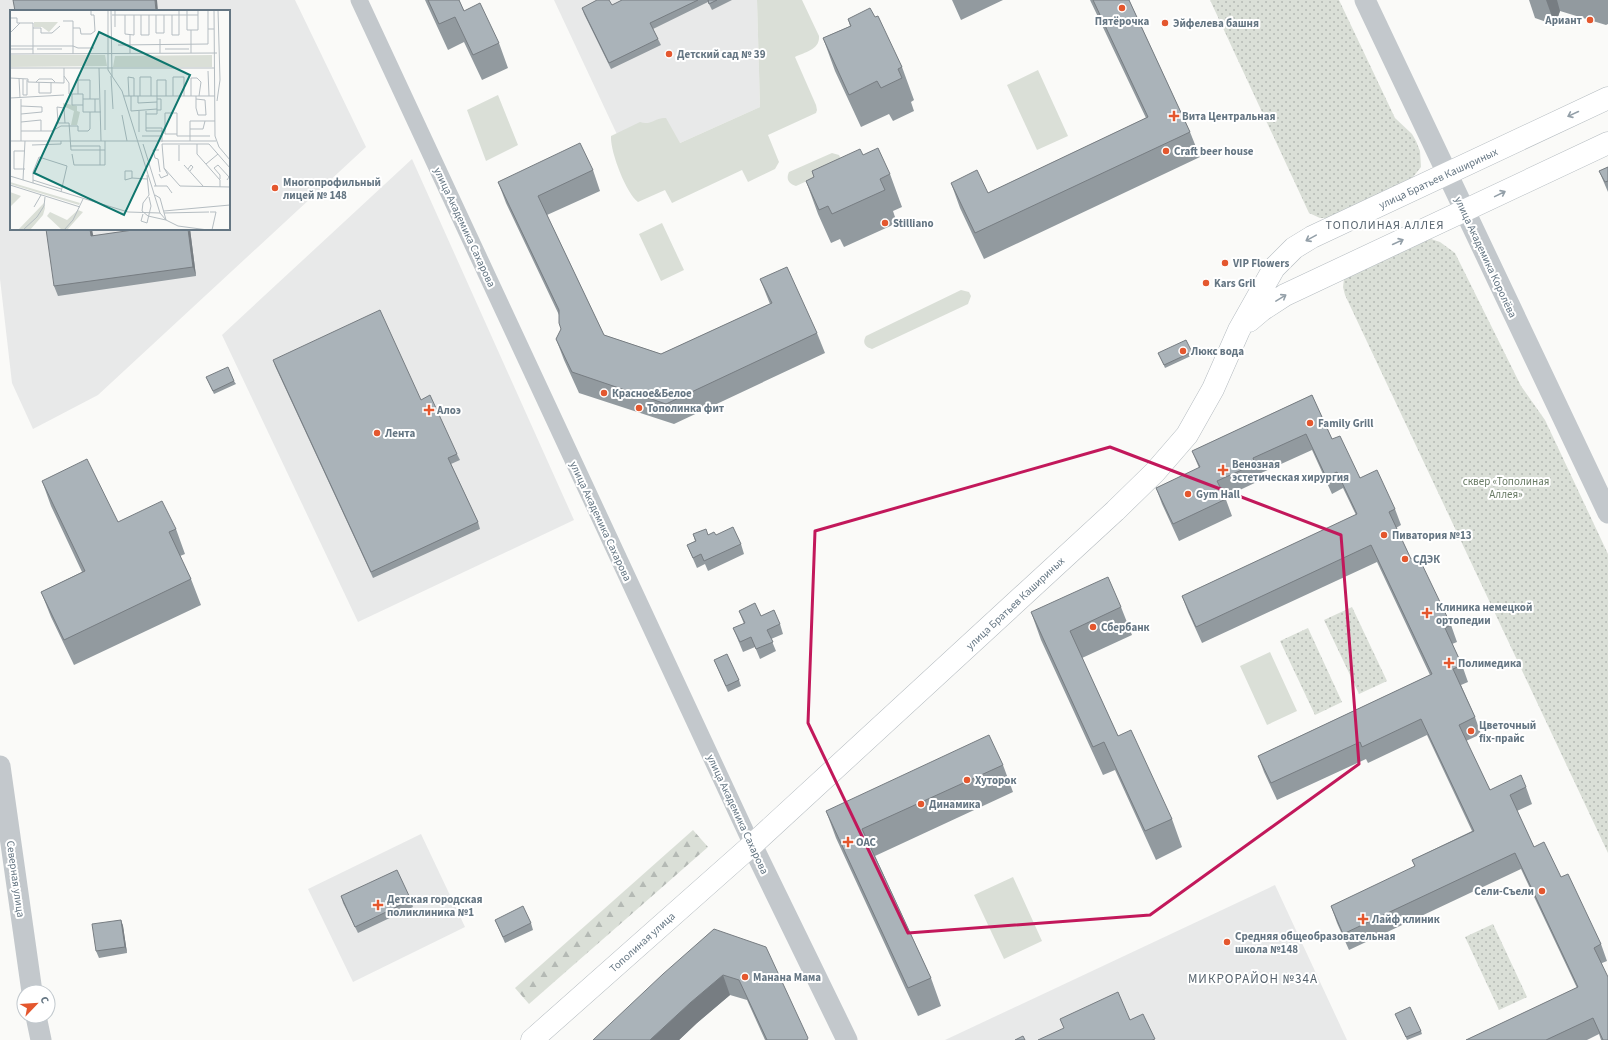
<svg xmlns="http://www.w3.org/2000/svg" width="1608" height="1040" font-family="'Source Sans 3',sans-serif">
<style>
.built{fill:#e8e9e9;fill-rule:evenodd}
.grass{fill:#dadfd7}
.forest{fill:url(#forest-firs)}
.park{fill:url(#park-dots)}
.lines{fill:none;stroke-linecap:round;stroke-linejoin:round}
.secondary-casing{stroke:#b3babf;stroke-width:23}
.minor{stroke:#c3c8cc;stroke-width:17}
.tertiary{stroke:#c3c8cc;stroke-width:21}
.secondary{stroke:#fff;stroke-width:22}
.wall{fill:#929a9f}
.shaded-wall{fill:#777d82}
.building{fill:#aab3b9;stroke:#777d82}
.oneway{stroke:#939fa8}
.marked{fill:none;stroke:#c2185b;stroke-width:3;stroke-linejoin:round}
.poi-dot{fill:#e4572e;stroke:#fff;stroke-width:1.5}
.labels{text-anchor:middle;stroke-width:4;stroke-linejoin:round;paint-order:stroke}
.poi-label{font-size:11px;font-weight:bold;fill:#657683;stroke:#fff;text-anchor:start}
.street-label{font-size:11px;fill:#657683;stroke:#fff}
.park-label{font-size:11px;fill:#687a64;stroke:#fff}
.neighbourhood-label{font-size:12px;letter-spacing:1px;fill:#57646e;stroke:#fff}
.quarter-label{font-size:13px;letter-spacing:1px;fill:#57646e;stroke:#fff}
.inset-road{fill:none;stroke:#b5bdc2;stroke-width:1}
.view{fill:#0f766e;fill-opacity:0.15;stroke:#0f766e;stroke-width:2}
.inset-edge{fill:none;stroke:#657683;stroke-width:2}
</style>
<defs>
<pattern id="forest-firs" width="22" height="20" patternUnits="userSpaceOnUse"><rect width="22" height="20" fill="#dadfd7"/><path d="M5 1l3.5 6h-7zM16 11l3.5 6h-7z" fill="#b4b9b4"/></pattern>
<pattern id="park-dots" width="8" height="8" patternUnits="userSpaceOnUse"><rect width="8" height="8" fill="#dadfd7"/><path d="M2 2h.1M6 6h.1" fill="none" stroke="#b4b9b4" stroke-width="1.8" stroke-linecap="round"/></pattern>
</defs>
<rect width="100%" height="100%" fill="#fafaf8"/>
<path class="built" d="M0,0H295L366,147L98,395L33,429L12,383L0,279ZM11,11H229V229H11Z
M554,0H757L760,107L680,143H621Z
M412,159L574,520L358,622L222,335Z
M421,834L465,927L353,982L308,889Z
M1275,885L1347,1040H945Z"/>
<path class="grass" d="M757,0H802L819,36C820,50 805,52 795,57L816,105L817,110L816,113L768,135L779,162L775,169L748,182L742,170L672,203L665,190L638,202C626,193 610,151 611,136L640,122C651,126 656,117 666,118L680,143L760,107Z
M1038,70L1068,136L1037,150L1007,85Z
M498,95L518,145L486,161L467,110Z
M832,153L839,155L841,159L838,167L796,186C788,183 786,179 789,172Z
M662,223L684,270L661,281L639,234Z
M961,290L969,292L971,296L968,304L872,349C865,347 862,343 866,336Z
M1270,652L1297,711L1267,725L1240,666Z
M1013,877L1042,941L1004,959L974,895Z"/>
<path class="forest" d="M693,830L708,847L529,1004L515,988Z"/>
<path class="park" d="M1210,0H1339L1395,118L1412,134L1416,141L1420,151L1421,167L1409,182L1330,218H1320L1309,213Z
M1431,239L1440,242L1455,253L1521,386L1545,420L1608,554V853L1345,295L1343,287L1344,279L1421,241Z
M1352,607L1387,681L1359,694L1324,620Z
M1308,628L1342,702L1315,715L1280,641Z
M1493,924L1527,997L1499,1010L1465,937Z"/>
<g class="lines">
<defs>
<path id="secondary" d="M1249,321L1262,310L1285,295L1608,143
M532,1040L752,845L1115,511L1155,472L1187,435L1213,389L1239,330L1274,268L1294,248L1312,237L1608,98"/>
</defs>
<use href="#secondary" class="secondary-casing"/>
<path class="minor" d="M359,0L752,845"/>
<path class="tertiary" d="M1365,0L1608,513
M0,766L32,992
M752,845L847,1040
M36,1016L41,1040"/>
<use href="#secondary" class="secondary"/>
</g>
<path class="wall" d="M425,0H459L464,11L499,43L508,68L482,80L464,42L448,50Z
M622,0H732L712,10L708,2L653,29L661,45L611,69L584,14L582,8L612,5Z
M952,0H1003L961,20Z
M1090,0H1129L1190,132L1200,157L984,259L960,208L951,183L988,193L1146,118Z
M1528,0H1608V24L1606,25L1560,11L1555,25L1535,18L1529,0Z
M875,17L902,67L914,100L911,102L914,111L893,121L889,114L861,127L835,71L823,38L850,26L848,19Z
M863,155L890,174L902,207L893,211L897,223L844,247L840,239L831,243L818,214L806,181L814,178L812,171Z
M1608,167V192L1599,171Z
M593,170L600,191L547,215L604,335L661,354L770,304L760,279L817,333L825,353L674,424L579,393L564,360L556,339L561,329L559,315L506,203L498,182Z
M140,229H190L196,276L58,296L54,286L93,236Z
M1192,352L1193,355L1165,368L1160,356Z
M273,360L421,400L457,454L460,460L451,464L478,522L480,529L373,578L275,366Z
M206,377L234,381L236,384L214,394Z
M1312,395L1332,439L1360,478L1395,509L1401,525L1396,528L1411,559L1451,625L1457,642L1452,644L1462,665L1468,682L1461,685L1475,717L1481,734L1466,741L1490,790L1526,787L1532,804L1517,811L1534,847L1561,877L1601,944L1607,961L1602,963L1608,1040H1601L1599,1034L1587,1040H1466L1577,988L1521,869L1349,950L1337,923L1331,906L1415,867L1412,860L1472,831L1427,735L1368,763L1366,759L1277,800L1264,772L1258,756L1430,675L1377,562L1202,643L1188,612L1182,596L1356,515L1343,488L1332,494L1312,450L1259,474L1261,480L1225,497L1232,516L1179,541L1162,504L1156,488L1199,468L1192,451Z
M42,481L118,522L176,529L185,554L180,556L191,579L201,605L74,665L51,617L41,592L82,572L51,506Z
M693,534L716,535L741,544L744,554L708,571L705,564L697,568L687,545L695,541Z
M1121,607L1132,635L1082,658L1118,736L1172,819L1182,847L1156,860L1115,770L1103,775L1041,640L1031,612Z
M739,611L761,616L780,624L783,634L771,639L776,651L760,659L755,647L743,652L733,628L744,624Z
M714,660L739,680L741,686L728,692Z
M1003,765L1013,792L875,856L931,978L941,1006L918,1016L836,838L826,811Z
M341,896L411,900L413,907L358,933L343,903Z
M121,920L123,926L127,953L99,958L96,951Z
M495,920L531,923L533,930L505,943Z
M714,929L807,1040H765L747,1000L730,995L697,1023L679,1040H593Z
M1397,1017L1421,1031L1422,1034L1407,1040Z"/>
<path class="shaded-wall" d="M155,0H157L158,11H156Z
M1546,0H1557L1560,11L1555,25Z
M90,229H92L95,245L91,236Z
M188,229H190L196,276L193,267Z
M121,920L123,926L127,953L125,947Z
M723,975L730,995L697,1023L679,1040H650L690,1003Z"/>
<path class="building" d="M13,0H155L156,11H15Z
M428,0H459L464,11L480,3L499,43L473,55L455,17L439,24Z
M597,0H609L612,5L622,0H698L650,23L658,39L609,63L582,8Z
M708,0H717L709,4Z
M1093,0H1129L1190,132L975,233L951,183L977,170L988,193L1148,117Z
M870,8L875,17L878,16L902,67L898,69L902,78L881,88L877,81L849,95L823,38L851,26L848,19Z
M580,143L593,170L538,196L604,335L661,354L772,303L760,279L787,267L817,333L666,404L572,372L556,339L561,329L559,323V310L498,182Z
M878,148L890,174L880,179L885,190L832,214L828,206L819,210L806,181L814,177L812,171L860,149L863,155Z
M1608,167V181L1605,182L1599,171Z
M46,229H90L91,236L140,229H188L193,267L54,286Z
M380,310L421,400L430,395L457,454L448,458L478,522L371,572L273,360Z
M1186,340L1192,352L1164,365L1158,353Z
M228,367L234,381L213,391L206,377Z
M1312,395L1332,439L1340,436L1360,478L1377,470L1395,509L1389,512L1411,559L1418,556L1451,625L1445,628L1462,665L1453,669L1475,717L1459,725L1490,790L1521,775L1526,787L1510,795L1534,847L1544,842L1561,877L1568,874L1601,944L1594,948L1608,977V1040H1603L1593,1018L1546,1040H1466L1578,987L1515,853L1343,934L1331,906L1415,866L1412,860L1474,831L1421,719L1362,747L1360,742L1271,783L1258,756L1432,674L1371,545L1196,627L1182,596L1357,514L1337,472L1326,477L1306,434L1253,458L1255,464L1217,481L1226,499L1173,524L1156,488L1200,467L1192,451Z
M87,459L118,522L162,501L176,529L169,532L191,579L64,640L41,592L85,571L42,481Z
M733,527L741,544L704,561L701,554L693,558L687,545L696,541L693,534L706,529L708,535L714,532L716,535Z
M1108,577L1121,607L1070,631L1118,736L1131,730L1172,819L1145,831L1104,742L1093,747L1031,612Z
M755,603L761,616L774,610L780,624L767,630L773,642L756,649L751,637L740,642L733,628L745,623L739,611Z
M727,654L739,680L726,686L714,660Z
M989,735L1003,765L862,829L931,978L908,988L826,811Z
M397,870L411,900L355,927L341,896Z
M523,906L531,923L503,937L495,920Z
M121,920L125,947L96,951L92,924Z
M714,929L766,947L808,1038L807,1040H767L739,980L723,975L690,1003L650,1040H593L663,974Z
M1118,992L1130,1020L1143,1014L1155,1039L1152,1040H1038L1064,1028L1060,1019Z
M1410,1007L1421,1031L1406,1037L1395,1014Z
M1023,1036L1025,1040H1015Z"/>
<defs><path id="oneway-shaft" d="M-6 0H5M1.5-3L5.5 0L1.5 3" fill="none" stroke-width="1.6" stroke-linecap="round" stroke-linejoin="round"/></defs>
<g class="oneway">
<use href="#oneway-shaft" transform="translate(1573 114) rotate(155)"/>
<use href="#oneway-shaft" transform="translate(1500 194) rotate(-26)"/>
<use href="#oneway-shaft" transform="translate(1311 238) rotate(151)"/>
<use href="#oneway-shaft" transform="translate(1398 242) rotate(-25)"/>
<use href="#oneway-shaft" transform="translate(1281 298) rotate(-31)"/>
</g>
<path class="marked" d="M1110,447L1341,535L1359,764L1150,915L908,933L808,723L815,531Z"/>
<g class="poi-dot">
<circle cx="1122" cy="8" r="4"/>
<circle cx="1590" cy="20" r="4"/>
<circle cx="1165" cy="23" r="4"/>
<circle cx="669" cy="54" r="4"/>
<path d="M1172 110h4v4h4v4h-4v4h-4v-4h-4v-4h4z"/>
<circle cx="1166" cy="151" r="4"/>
<circle cx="275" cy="188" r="4"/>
<circle cx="885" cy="223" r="4"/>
<circle cx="1225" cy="263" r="4"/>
<circle cx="1206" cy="283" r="4"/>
<circle cx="1183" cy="351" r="4"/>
<circle cx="604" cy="393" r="4"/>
<circle cx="639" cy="408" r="4"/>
<path d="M427 404h4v4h4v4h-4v4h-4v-4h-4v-4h4z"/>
<circle cx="1310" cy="423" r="4"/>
<circle cx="377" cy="433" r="4"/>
<path d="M1221 464h4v4h4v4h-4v4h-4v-4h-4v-4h4z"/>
<circle cx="1188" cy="494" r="4"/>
<circle cx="1384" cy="535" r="4"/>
<circle cx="1405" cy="559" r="4"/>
<path d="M1425 607h4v4h4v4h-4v4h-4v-4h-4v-4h4z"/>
<circle cx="1093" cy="627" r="4"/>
<path d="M1447 657h4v4h4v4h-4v4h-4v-4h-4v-4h4z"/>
<circle cx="1471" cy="731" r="4"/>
<circle cx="967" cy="780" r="4"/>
<circle cx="921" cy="804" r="4"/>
<path d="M846 836h4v4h4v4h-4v4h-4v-4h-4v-4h4z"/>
<circle cx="1542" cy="891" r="4"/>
<path d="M376 899h4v4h4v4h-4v4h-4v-4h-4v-4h4z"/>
<path d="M1361 913h4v4h4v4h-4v4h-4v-4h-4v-4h4z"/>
<circle cx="1227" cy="942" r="4"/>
<circle cx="745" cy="977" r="4"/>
</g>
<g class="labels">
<g class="poi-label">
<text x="1582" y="24" text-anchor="end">Ариант</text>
<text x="1122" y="25" text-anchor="middle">Пятёрочка</text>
<text x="1173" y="27">Эйфелева башня</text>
<text x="677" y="58">Детский сад № 39</text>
<text x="1182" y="120">Вита Центральная</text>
<text x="1174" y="155">Craft beer house</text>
<text x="283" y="186">Многопрофильный<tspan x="283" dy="13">лицей № 148</tspan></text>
<text x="893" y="227">Stilliano</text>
<text x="1233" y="267">VIP Flowers</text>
<text x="1214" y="287">Kars Gril</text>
<text x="1191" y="355">Люкс вода</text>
<text x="612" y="397">Красное&amp;Белое</text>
<text x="647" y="412">Тополинка фит</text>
<text x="437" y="414">Алоэ</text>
<text x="1318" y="427">Family Grill</text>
<text x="385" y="437">Лента</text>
<text x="1232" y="468">Венозная<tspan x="1232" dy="13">эстетическая хирургия</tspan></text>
<text x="1196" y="498">Gym Hall</text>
<text x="1392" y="539">Пиватория №13</text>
<text x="1413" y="563">СДЭК</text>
<text x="1436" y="611">Клиника немецкой<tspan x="1436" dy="13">ортопедии</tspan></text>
<text x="1101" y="631">Сбербанк</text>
<text x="1458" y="667">Полимедика</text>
<text x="1479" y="729">Цветочный<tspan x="1479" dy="13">fix-прайс</tspan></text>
<text x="975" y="784">Хуторок</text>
<text x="929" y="808">Динамика</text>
<text x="856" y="846">ОАС</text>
<text x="1534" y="895" text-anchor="end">Сели-Съели</text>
<text x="387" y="903">Детская городская<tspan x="387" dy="13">поликлиника №1</tspan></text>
<text x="1372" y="923">Лайф клиник</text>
<text x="1235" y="940">Средняя общеобразовательная<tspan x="1235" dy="13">школа №148</tspan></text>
<text x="753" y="981">Манана Мама</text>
</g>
<g class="street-label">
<text transform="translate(1438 178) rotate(-25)" y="4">улица Братьев Кашириных</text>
<text transform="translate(465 227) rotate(65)" y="4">улица Академика Сахарова</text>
<text transform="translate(1486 257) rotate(65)" y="4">улица Академика Королёва</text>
<text transform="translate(601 521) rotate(65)" y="4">улица Академика Сахарова</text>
<text transform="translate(1015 603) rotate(-43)" y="4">улица Братьев Кашириных</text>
<text transform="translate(738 814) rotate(65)" y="4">улица Академика Сахарова</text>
<text transform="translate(16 879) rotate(82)" y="4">Северная улица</text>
<text transform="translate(642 942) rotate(-42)" y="4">Тополиная улица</text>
</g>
<g class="park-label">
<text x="1506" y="485">сквер «Тополиная<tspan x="1506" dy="13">Аллея»</tspan></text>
</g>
<g class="neighbourhood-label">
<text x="1385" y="229">ТОПОЛИНАЯ АЛЛЕЯ</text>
</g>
<g class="quarter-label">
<text x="1253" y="983">МИКРОРАЙОН №34А</text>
</g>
</g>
<g transform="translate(10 10)">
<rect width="220" height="220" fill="#fafaf8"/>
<path d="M53,93L67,96V101L70,102L67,115H61L64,101L53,96Z" fill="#dadfd7"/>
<path d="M0,172L70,193L69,195L0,174ZM0,182L11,186L0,197ZM34,193L35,198L33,205L20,220H8ZM68,200L73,202L57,220H52L37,206L40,202L57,210Z" fill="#dadfd7"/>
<path d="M24,12H48L39,22L32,17H24ZM0,45H95L97,56L0,57ZM202,45V57H103L105,46Z" fill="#dadfd7"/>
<path class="inset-road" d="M55,0H72M98,0V60L112,81L150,203L156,210L168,216L198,220M101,0L102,66M105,0V17M198,0V19M204,0L205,126L209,137L220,150M177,1V20H188V0M102,5H188M115,5V24L124,25V5M131,5V25H139V5M146,5V23H154V5M162,5V25H169V0M0,8H7V13H10M53,11H63V18M23,18H31V23H42L50,16M181,20V43M0,23L10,13H23V44M120,25V43M150,29V43M108,35L198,34V19H204M0,36H63L68,38H84M0,39H23M27,39H52M155,39H179M0,44L207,43M63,44V18H70L71,24H81L85,21L84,5H81V0M0,58H205M54,58V66L59,73V84M89,58L91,131M198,61L199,86M101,66L103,99M0,68L18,69V72L54,73V66M9,68L10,88M13,69V85H17V70M26,72L29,69H42L45,72M29,72V83H41V72M68,84V70H80V89M114,86H205M119,86L118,67L124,68V86M121,86V101L147,99M128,86V93L147,92M130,86V67H141V86M163,86V67H174V86M181,86V68H187L191,72L189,86M186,86V98L188,105H196L195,90L186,89M0,88L54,85M73,89H89M147,89H151V100H147M207,91L210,70L208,0M73,95H62V84H73V102H91M129,101V122M136,101V121H152V132M85,102V89M11,104L32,102V97L11,96M136,104H147V70H156V86M112,105L117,131M11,112L31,110V121H42L51,116H68V121H78L80,119V102M55,113L54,98L47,97L48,113H59L61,140H95V131M136,118H152V121M180,119H193L195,111M95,120V80M11,121H31M167,124H155V103H167V126H200M132,126H152M0,131H206M11,131V89M180,131V111H205M133,134L146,176M187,134H152L154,158L170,176L220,177M22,135L51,134V131M169,135V151M60,136H90V155M149,140H143L145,148L148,149L150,162M62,144L64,155H95V140M196,154L208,144M174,155L193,176M15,159H4V141H15M178,159L181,155L183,157L180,161M149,164L151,168L158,165L154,158M137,165L139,185L133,193L132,201L138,206L156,210L150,188L145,185M0,166L118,202L150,203M122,168L115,170V161H122V168L137,169M210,169V165L204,158L208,155L219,167L217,170M13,170L15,131M23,170L51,179M23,173V162L29,147L57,156L51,182M0,175L70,197M144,176H157L162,183M210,177V170L187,144V134H199L220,158M24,197L31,185M154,201L220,195M200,202H206L202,220M154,203L199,202M133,204L131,211L137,213L141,196L139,187M13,220L27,207L34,196L35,187M54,220L63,210L73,189"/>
<path class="view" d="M89,22L180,65L114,205L24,163Z"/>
<rect width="220" height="220" class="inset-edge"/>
</g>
<g transform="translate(36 1004) rotate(65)"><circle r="19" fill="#ffffff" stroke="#c1c8cd"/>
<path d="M0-3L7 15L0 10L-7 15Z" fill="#e4572e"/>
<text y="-6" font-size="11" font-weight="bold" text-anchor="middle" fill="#657683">С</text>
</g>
</svg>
